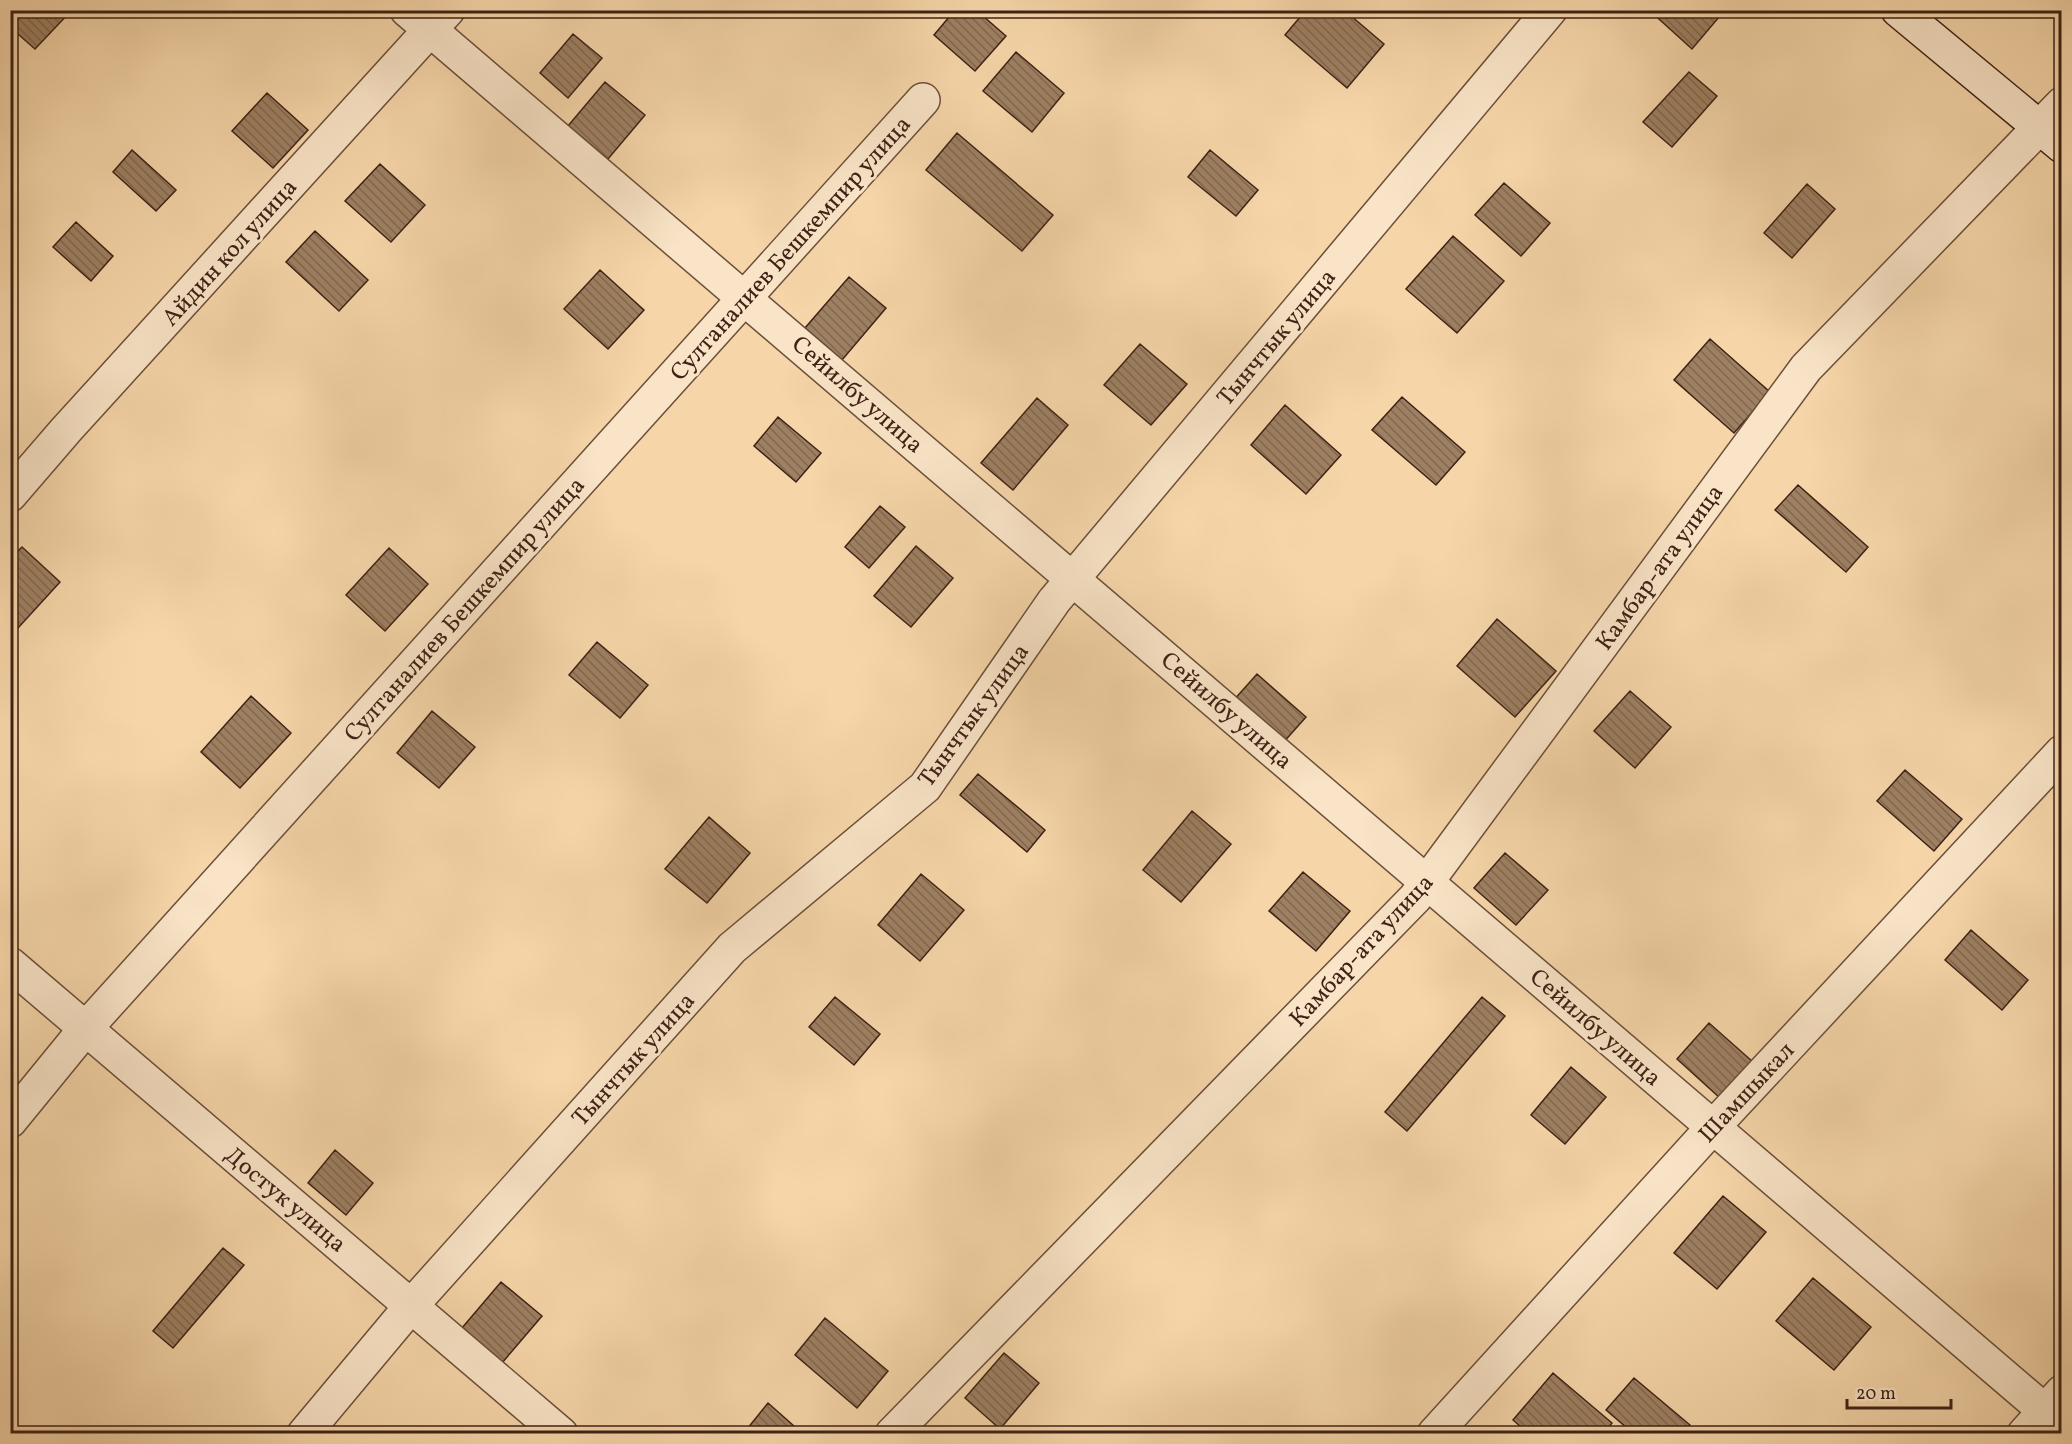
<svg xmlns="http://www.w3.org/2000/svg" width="2072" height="1444" font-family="Vollkorn,serif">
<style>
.building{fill:url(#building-back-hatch);stroke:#3e2216;stroke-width:1.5}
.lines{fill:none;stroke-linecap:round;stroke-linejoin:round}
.street-casing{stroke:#6c4f3b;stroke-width:36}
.secondary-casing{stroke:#3e2216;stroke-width:36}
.street{stroke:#f9e4c7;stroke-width:33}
.secondary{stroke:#f9e4c7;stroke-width:33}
.labels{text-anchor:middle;stroke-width:6;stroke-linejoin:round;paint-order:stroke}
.street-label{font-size:24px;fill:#3e2216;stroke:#f9e4c7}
</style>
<defs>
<pattern id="building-back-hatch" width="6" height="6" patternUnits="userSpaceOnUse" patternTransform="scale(1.5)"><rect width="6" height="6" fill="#9e8062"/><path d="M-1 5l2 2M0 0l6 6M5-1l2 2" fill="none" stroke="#826850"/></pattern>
</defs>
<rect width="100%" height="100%" fill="#f6d6a9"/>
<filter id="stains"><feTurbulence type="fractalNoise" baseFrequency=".00333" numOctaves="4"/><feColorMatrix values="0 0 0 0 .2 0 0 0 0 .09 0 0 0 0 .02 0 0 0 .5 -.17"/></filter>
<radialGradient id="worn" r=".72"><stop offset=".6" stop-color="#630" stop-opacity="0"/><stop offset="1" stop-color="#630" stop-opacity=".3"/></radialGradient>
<path class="building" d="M10,10H68L70,12L35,49L10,27Z
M955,10H976L1006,36L975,71L934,35Z
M1306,10H1344L1384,44L1347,88L1285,35Z
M1649,10H1725L1692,49Z
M573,34L602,58L568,98L540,73Z
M1016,52L1064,93L1032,132L983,91Z
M1689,72L1717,96L1672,147L1643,122Z
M605,82L645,115L608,159L568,126Z
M267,93L308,130L273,168L232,131Z
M957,133L1053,215L1022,251L926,170Z
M132,150L176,190L156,211L113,172Z
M1210,150L1258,190L1236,216L1188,177Z
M380,164L425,205L391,242L345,201Z
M1504,183L1550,223L1521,256L1475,215Z
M1807,184L1835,209L1792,258L1764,233Z
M76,222L113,256L91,281L53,247Z
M315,231L368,280L339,311L286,262Z
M1453,236L1504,281L1457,333L1406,289Z
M600,270L644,310L608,349L564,309Z
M849,277L886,308L842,360L805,328Z
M1710,339L1770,392L1734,433L1674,380Z
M1140,344L1187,384L1151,425L1104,385Z
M1402,397L1465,452L1436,485L1372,430Z
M1037,398L1068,425L1013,490L981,463Z
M1285,405L1341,455L1306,494L1251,445Z
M778,417L821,453L796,482L754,446Z
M1798,485L1868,547L1846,572L1775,510Z
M880,506L905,527L869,568L845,547Z
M916,546L953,578L911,627L874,596Z
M22,547L60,582L18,628L10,621V559Z
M389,548L428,584L385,631L346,595Z
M1497,619L1556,671L1515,717L1457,666Z
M597,642L648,685L620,718L569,675Z
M1257,674L1306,717L1282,744L1233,701Z
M1630,691L1671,727L1635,768L1594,731Z
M251,696L291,733L240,788L201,752Z
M432,711L475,747L439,788L397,753Z
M1905,770L1962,819L1934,851L1877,801Z
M978,774L1045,830L1027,852L960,795Z
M1192,811L1231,844L1181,902L1143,870Z
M709,817L750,853L707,903L665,869Z
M1505,853L1548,890L1516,925L1474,888Z
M1303,872L1350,911L1316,951L1269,911Z
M921,874L964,910L920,961L878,925Z
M1971,930L2028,980L2002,1010L1945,960Z
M835,997L880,1034L854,1065L809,1027Z
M1482,997L1505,1016L1407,1131L1385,1112Z
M1709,1023L1753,1062L1721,1099L1677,1059Z
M1571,1067L1606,1097L1565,1144L1531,1115Z
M335,1150L373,1183L346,1215L308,1183Z
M1723,1196L1766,1232L1717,1289L1674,1253Z
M223,1248L244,1265L173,1348L153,1331Z
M1813,1278L1871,1327L1834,1370L1776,1321Z
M501,1282L542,1316L502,1363L462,1328Z
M825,1318L888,1371L857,1408L795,1355Z
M1004,1353L1039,1383L1000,1429L965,1398Z
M1553,1373L1612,1423L1603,1434H1529L1513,1420Z
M1634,1378L1690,1425L1682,1434H1634L1606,1410Z
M768,1403L803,1434H743Z"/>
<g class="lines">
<defs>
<path id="street" d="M407,10L2045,1411
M10,495L66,430L448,10
M10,964L561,1434
M10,1121L86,1028L923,100
M304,1434L411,1306L732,948L925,787L1054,601L1550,10
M892,1434L1415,898L1806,368L2062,104
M1434,1434L1713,1127L2062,752
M2024,1434L2062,1392"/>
<path id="secondary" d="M1898,10L2062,146"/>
</defs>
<use href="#street" class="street-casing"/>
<use href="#secondary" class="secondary-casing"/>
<use href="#street" class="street"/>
<use href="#secondary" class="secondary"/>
</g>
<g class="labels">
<g class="street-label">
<text transform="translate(790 248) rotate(-48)" y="8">Султаналиев Бешкемпир улица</text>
<text transform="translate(229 252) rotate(-48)" y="8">Айдин кол улица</text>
<text transform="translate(1276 337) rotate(-50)" y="8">Тынчтык улица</text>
<text transform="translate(858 394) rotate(41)" y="8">Сейилбу улица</text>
<text transform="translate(1659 567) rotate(-54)" y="8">Камбар-ата улица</text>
<text transform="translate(464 609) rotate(-48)" y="8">Султаналиев Бешкемпир улица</text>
<text transform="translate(1227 710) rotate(41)" y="8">Сейилбу улица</text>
<text transform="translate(973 715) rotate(-54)" y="8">Тынчтык улица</text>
<text transform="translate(1361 950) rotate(-47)" y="8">Камбар-ата улица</text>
<text transform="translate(1596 1027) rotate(41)" y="8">Сейилбу улица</text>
<text transform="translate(633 1059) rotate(-48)" y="8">Тынчтык улица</text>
<text transform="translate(1746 1092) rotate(-47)" y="8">Шамшыкал</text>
<text transform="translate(286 1199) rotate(40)" y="8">Достук улица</text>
</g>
</g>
<rect width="2072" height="1444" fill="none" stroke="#f6d6a9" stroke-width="36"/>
<rect x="12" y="12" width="2048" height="1420" fill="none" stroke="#3e2216" stroke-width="3"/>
<rect x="18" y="18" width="2036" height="1408" fill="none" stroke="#3e2216" stroke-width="1.5"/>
<path d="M1847 1399v9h104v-9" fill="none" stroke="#3e2216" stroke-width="3"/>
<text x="1856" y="1399" font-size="18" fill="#3e2216" stroke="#f9e4c7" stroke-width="4.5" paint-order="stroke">20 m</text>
<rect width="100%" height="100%" filter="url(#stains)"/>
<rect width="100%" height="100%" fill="url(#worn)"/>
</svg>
